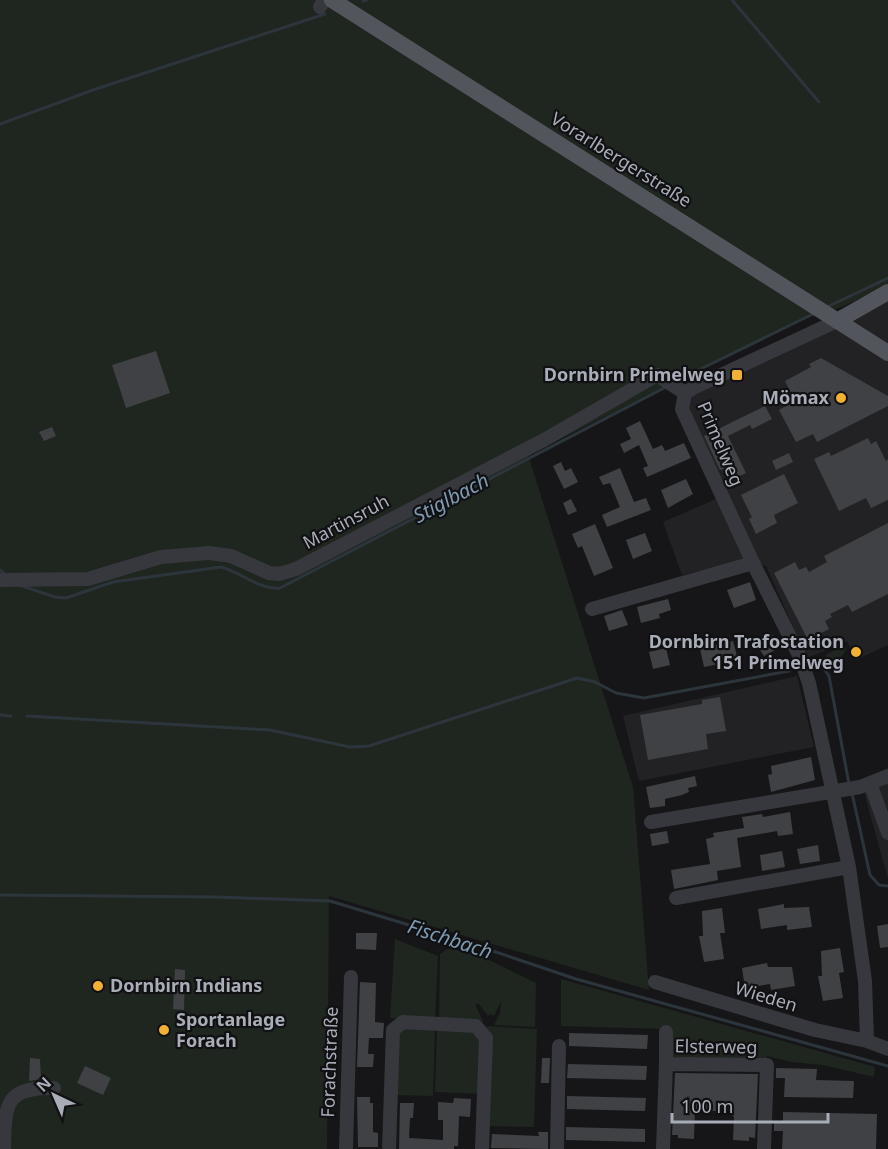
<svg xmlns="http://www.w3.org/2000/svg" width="888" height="1149" font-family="'Noto Sans',sans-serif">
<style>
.built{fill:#222225}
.green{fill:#1e261f}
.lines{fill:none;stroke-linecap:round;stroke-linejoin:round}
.stream{stroke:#2c353c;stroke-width:3}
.building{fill:#404145}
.minor{stroke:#37383d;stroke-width:14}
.major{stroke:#53555c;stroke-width:16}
.poi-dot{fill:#f2b134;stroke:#111113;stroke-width:2}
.labels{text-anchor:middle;stroke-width:4.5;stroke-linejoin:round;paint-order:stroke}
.street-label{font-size:18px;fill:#a8adb8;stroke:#111113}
.poi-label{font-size:18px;font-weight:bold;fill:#a8adb8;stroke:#111113;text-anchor:end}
.water-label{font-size:20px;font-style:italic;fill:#7f9bb3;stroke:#111113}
</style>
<rect width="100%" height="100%" fill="#161618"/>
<path class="built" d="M888,297V645L856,660L847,641L807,658L766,566L742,561L682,575L663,522L716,499L724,491L685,399Z
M797,676L814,747L639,781L623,716Z
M888,768V879L861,781Z"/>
<path class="green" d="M0,0H888V285L844,306L795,322L528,455L633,787L649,990L329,896L327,1149H0Z
M842,646L847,648L835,668L826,660V655Z
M395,939L438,956L435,1021L390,1018Z
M449,948L485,958L536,983L535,1027L494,1025L500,1013L501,1001L494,1016L490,1014L488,1016L479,1004H475L484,1023L480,1020L439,1018L440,954Z
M561,979L875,1067L874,1077L823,1065L791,1062L767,1056V1061L669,1057L664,1029L561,1026Z
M487,1026L537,1029L534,1127L487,1126Z
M435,1027L433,1096L394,1095L395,1037L401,1028Z
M437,1027L467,1028L481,1035V1094L435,1092Z"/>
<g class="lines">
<path class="stream" d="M732,0L819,102
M363,1L367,0
M0,124L93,90L325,14
M827,307L888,278
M674,382L813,314
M0,570L7,576
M19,585L55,597L66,598L113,582L221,567C241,572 259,590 280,588L666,387
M819,661L829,676L849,784
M0,715L11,716
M27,716L270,730L350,747L369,746L577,678L595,682L616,693L644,698L789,671
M852,793L870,875L879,885L888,886
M0,895L216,897L330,901L478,946L576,979L888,1066"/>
</g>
<path class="building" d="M156,351L170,393L126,408L112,365Z
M821,358L888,396V406L817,442L813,434L796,442L779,410L795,401L785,381L811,367L809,364Z
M765,406L772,419L752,429L750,425L728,436L746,473L729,481L723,469L720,470L704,436Z
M640,421L653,449L662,445L665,451L684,443L691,458L647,477L643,468L648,466L639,445L624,453L620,444L631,439L626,428Z
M52,427L56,436L44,441L39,432Z
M868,438L871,444L876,441L886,461L888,459V500L871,508L866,498L839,511L814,459L829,452L831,456Z
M789,453L793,462L776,470L772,461Z
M561,462L565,471L571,468L578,482L564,489L553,466Z
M620,468L634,502L646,498L651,510L607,527L602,515L620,507L610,483L603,485L599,477Z
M784,474L798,503L774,515L777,523L756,534L749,519L752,517L741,495Z
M686,479L693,494L668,508L661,490Z
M571,499L577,511L568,515L563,503Z
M888,523V594L852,612L848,605L830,614L832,617L825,621L829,629L808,640L774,573L795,562L799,570L806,567L809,572L827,562L824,556Z
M595,524L613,568L594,576L582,546L578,548L572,534Z
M645,533L652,551L633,559L626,540Z
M750,582L756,600L734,608L727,590Z
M668,599L671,610L659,614L660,618L641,623L637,607Z
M622,610L628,625L609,631L604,616Z
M771,632L779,648L764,656L754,641Z
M733,641L738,660L704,667L700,649Z
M666,648L670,665L653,669L649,652Z
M720,697L726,731L706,734L708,749L648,760L640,715L702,704V700Z
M811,757L815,780L771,792L768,775L772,774L771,766Z
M695,776L697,786L688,788L689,792L682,795L665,799V806L650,808L646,787Z
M790,812L793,834L778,836L777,831L737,838L741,867L717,871L718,880L674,889L671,870L710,864L706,839L714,837L713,833L744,828L742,817L762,814L763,817Z
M667,831L669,843L652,846L650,834Z
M818,845L820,861L800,864L797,849Z
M782,851L785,867L762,871L760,855Z
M784,904V908L809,907L812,927L787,930V925L761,929L758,909Z
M722,908L725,933H720L724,959L704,962L699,936H703L702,911Z
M888,924V947L880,948L877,926Z
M356,933H377L376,950L356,949Z
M840,948L844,972L839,973L843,998L823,1001L818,976H822L821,951Z
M767,963L768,967H792L795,986L771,990L770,984L745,988L742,968Z
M175,969L185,970L184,1010L173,1009Z
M360,982L376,983L375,1022L384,1023L383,1038H369L368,1054H374L373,1067H357Z
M569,1033L648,1035L647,1049L569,1046Z
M30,1058L40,1059L41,1079L29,1081Z
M542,1058H550L549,1083H541Z
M568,1064L647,1066L646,1080L567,1078Z
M85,1066L111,1078L103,1095L77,1083Z
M776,1068L817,1069L816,1080L854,1081L853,1098L784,1097L785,1078H776Z
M675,1073L758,1074L755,1138L749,1137V1141L733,1140L734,1117L730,1112L695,1110L694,1139L678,1138V1135H672Z
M567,1096L646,1098L645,1111L567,1109Z
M357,1097H370V1103H373V1132L378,1133V1147H358Z
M454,1098L471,1099L470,1117L459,1116L458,1146H454V1149H399L400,1103H414L413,1118H410L409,1138L443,1140V1120H438V1102L453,1103Z
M783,1112L877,1114L876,1149H782L783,1131H774V1121L783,1122Z
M566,1127L645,1129V1142L566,1140Z
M538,1132H548V1149L491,1148L492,1134L539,1136Z"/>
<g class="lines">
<path class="minor" d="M320,7L324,0
M837,321L693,388L685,393L682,409L753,563L799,655L809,683L849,867L865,981L867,1041L888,1049
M0,580L88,579L161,557L209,553L231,556L269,573L279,574L296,569L544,440L657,375L685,393
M592,609L753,563
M870,783L888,833
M651,822L860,787L888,776
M676,898L849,867
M655,982L815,1030L867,1041
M666,1064V1032
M4,1149C5,1105 4,1087 54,1088
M346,1149L351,977
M389,1149L393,1030L403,1022L476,1026L486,1038L482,1149
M557,1149L559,1046
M663,1149L666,1064L767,1065L764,1149"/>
<path class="major" d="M332,0L888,353
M837,321L888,292"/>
</g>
<g class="poi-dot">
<rect x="731" y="369" width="12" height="12" rx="3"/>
<circle cx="841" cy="398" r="6"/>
<circle cx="856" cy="652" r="6"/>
<circle cx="98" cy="986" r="6"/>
<circle cx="164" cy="1030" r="6"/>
</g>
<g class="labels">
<g class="street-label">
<text transform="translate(621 160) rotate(32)" y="6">Vorarlbergerstraße</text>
<text transform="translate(720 444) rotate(67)" y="6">Primelweg</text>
<text transform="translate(346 522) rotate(-28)" y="6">Martinsruh</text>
<text transform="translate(766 997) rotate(17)" y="6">Wieden</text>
<text transform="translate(716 1047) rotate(1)" y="6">Elsterweg</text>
<text transform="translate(330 1062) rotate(-88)" y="6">Forachstraße</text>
</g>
<g class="poi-label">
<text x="725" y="381">Dornbirn Primelweg</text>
<text x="829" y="404">Mömax</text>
<text x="844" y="648">Dornbirn Trafostation<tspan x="844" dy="21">151 Primelweg</tspan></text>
<text x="110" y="992" text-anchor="start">Dornbirn Indians</text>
<text x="176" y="1026" text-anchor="start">Sportanlage<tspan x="176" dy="21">Forach</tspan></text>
</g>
<g class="water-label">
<text transform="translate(451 498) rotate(-28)" y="7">Stiglbach</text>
<text transform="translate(450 939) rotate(18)" y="7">Fischbach</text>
</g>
</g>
<g transform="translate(54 1095) rotate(316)" stroke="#111113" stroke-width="4.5" paint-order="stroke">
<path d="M0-4.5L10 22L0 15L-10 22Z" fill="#a8adb8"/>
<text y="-9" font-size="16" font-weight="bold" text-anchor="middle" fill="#a8adb8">N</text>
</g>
<path d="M672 1113v9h156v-9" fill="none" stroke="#a8adb8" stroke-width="3"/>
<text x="681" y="1113" font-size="18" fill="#a8adb8" stroke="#111113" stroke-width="4.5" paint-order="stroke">100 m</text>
</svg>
